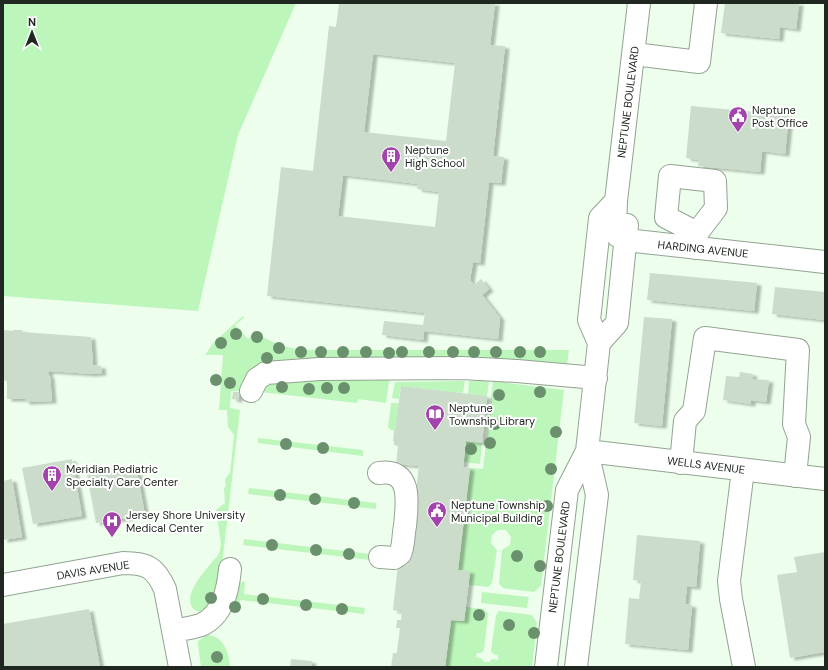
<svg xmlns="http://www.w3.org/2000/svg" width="828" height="670" font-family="'DM Sans',sans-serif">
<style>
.green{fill:#bcf6ba}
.building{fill:#cbdcca;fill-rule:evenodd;filter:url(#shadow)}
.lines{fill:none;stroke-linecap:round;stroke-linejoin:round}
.minor-casing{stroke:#93a392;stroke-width:24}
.minor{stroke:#fff;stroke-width:22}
.tree{fill:#6b906e}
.labels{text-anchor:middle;stroke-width:4;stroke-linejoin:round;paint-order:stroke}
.street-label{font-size:11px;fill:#202720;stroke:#fff}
.poi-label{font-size:11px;fill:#202720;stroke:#fff;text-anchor:start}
</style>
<defs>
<filter id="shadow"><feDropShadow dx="4.5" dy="2.5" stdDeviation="1" flood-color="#0004"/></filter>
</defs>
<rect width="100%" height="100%" fill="#edfeec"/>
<path class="green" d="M3,3H296L238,135L198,311L3,296Z
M243,316L244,318L235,325L248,339L256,332C275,346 293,350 316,350H569L567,365L557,366L492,358L266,362L242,391H231L230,408L240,410L219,591L204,612C198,612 193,611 191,605C185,590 210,565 219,554L221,544L216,510L225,503L224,488L226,486L225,479L230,473L234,435L228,427L227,410H219L223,355H205L214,342Z
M393,378L389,382L386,403L358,399L357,403L261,392L262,389L274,380Z
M465,381L463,393L401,386L399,399L392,398L395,382Z
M469,381H489L487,396L468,394Z
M493,381L564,390L541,586L534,592L503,588L499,584L502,550L510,545L511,537L506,530H498L492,535L491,543L497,550L492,583L488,587L469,585L470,572L458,570L470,468L483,469Z
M391,403H399L395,431L391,430L388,427Z
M258,438L363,450V456L258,443Z
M466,441L482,443L480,464L464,462Z
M249,488L376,503V509L248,494Z
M244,539L370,554V560L243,545Z
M244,581H245L244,594L365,608L364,614L240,600L238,612H230L239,584Z
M482,592L529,597L527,608L481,603Z
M466,607L484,609L488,613L484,650L481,653H477L476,657L481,658L484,662H489L492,659L498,660V655L493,654L491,651L496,615L499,611L532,615L537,623L532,667H445L451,620L464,621Z
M209,635C225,638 229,653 230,667H201L198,645V641L205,636Z"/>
<path class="building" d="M339,3H495L490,45L505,46L493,156L504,157L501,183L489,182L480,263L473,262L470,280L474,285L481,279L489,289L482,295L500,318L498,339L424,331L423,340L382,335L384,321L423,325L425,313L267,296L281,167L313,171L329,26L336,27ZM373,54L455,63L446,141L364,132ZM343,175L418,184L417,189L439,192L435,227L338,216Z
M725,3H799L796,29L780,27L779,39L721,33Z
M691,106L789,115L785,154L762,151L760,172L698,166L699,160L686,158Z
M650,273L757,283L754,311L647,300Z
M775,287L825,292V320L772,314Z
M644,317L672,319L662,426L634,423Z
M4,330L13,331V330H22V332L91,337L93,365L101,366L102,373L92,374L49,371L48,375L50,376L52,401L25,402V399H7V381L3,380Z
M740,372L753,374L752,379L769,380L766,402L751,400V404L723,400L726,376L739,377Z
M401,386L487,396L482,443L466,441L463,467L470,468L458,570L470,571L464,621L451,620L445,667H391L393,653H397V651L400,628H396L397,620H401L402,612L393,610L398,564L407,565L419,466L396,464L398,446L394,445V441H393L394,431H395Z
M233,392H239L238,400L232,399Z
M72,459L82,516L33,524L22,468Z
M136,466L145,515L96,523L87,475Z
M12,479L22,537L3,540V481Z
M637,535L700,541L696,587L687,586L685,604L692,605L688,650L625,644L629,598L639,599L641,581L633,580Z
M825,552V652L790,658L777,575L797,572L794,557Z
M89,609L100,667H3V624Z
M291,659L312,661L311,667H290Z"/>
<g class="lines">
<defs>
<path id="minor" d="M639,3L616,201L615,226L618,236L626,240L825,262
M634,54L699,62L706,3
M696,248L697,233L716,208L715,181L670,176L666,217L697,233
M599,343L617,323L627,225
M251,391L257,379L266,373L319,369L462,368L517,371L596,378
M587,451L825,479
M681,463L685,421L694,411L705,338L798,350L794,424L799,437L795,476
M743,470L729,581L731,599L744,667
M379,473C413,468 407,504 405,526C403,535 404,546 400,554L394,558L380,557
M3,585L123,563C147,563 155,567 165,589L180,667
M173,631C182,629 192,628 201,625C223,615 228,590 230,569
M546,667L567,490L587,451
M576,667L597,495L587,451L599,343L589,320L600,218L616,201"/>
</defs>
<use href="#minor" class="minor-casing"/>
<use href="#minor" class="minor"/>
</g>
<g class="tree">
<circle cx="236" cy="334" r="6"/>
<circle cx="257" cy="337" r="6"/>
<circle cx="221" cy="343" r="6"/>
<circle cx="279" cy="348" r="6"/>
<circle cx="301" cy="352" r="6"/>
<circle cx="321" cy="352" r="6"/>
<circle cx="343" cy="352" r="6"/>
<circle cx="366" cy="352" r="6"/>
<circle cx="402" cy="352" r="6"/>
<circle cx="429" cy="352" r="6"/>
<circle cx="453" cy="352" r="6"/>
<circle cx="474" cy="352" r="6"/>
<circle cx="496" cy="352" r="6"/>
<circle cx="520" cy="352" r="6"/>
<circle cx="540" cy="352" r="6"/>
<circle cx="389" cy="353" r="6"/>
<circle cx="267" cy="358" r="6"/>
<circle cx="216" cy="380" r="6"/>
<circle cx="230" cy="383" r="6"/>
<circle cx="282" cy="387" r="6"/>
<circle cx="327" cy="388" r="6"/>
<circle cx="344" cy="388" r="6"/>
<circle cx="309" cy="389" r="6"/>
<circle cx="540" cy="392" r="6"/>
<circle cx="499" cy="395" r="6"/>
<circle cx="495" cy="424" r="6"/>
<circle cx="556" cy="432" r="6"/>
<circle cx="490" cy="443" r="6"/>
<circle cx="286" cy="444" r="6"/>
<circle cx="323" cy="448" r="6"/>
<circle cx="471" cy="449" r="6"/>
<circle cx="551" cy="469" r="6"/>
<circle cx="280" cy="495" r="6"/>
<circle cx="315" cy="499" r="6"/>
<circle cx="354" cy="503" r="6"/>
<circle cx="547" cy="506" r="6"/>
<circle cx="272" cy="545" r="6"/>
<circle cx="316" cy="550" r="6"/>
<circle cx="349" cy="554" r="6"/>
<circle cx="517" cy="556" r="6"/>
<circle cx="540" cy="566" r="6"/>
<circle cx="211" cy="598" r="6"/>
<circle cx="263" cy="599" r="6"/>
<circle cx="306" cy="605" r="6"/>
<circle cx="235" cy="607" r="6"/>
<circle cx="342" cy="609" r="6"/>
<circle cx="479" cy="615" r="6"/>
<circle cx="509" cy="625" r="6"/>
<circle cx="534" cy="633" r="6"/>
<circle cx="217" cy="657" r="6"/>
</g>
<defs>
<symbol id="civic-pin" viewBox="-11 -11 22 30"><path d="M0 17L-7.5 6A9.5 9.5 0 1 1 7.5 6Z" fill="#a344ad" stroke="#fff"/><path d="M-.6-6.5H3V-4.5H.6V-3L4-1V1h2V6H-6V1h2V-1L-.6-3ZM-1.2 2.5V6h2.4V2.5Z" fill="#fff"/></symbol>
<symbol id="building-pin" viewBox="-11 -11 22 30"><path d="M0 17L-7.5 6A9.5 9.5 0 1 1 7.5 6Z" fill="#a344ad" stroke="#fff"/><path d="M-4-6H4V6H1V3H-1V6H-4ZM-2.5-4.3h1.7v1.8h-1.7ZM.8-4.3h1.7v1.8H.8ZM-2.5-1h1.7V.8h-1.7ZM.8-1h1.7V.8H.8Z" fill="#fff"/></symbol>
<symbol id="library-pin" viewBox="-11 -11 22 30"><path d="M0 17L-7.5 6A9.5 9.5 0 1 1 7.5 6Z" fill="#a344ad" stroke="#fff"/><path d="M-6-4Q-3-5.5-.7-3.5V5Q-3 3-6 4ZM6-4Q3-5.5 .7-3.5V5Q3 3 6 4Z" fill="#fff"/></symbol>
<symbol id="hospital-pin" viewBox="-11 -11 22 30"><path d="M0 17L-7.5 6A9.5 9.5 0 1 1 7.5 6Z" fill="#a344ad" stroke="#fff"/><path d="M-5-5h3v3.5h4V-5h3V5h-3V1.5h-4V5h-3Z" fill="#fff"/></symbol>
</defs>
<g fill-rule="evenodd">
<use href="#civic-pin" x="727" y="105" width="22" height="30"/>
<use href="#building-pin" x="380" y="145" width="22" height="30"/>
<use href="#library-pin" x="424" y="403" width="22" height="30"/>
<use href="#building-pin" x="41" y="464" width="22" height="30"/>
<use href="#civic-pin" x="426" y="500" width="22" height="30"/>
<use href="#hospital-pin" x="101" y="510" width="22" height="30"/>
</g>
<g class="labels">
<g class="street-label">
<text transform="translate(628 102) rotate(-83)" y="4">NEPTUNE BOULEVARD</text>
<text transform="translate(703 249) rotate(6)" y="4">HARDING AVENUE</text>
<text transform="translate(706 465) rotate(7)" y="4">WELLS AVENUE</text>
<text transform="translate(559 557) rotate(-83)" y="4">NEPTUNE BOULEVARD</text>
<text transform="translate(93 570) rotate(-9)" y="4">DAVIS AVENUE</text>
</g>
<g class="poi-label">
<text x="752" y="114">Neptune<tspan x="752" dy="13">Post Office</tspan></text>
<text x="405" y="154">Neptune<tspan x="405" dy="13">High School</tspan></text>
<text x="449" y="412">Neptune<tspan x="449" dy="13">Township Library</tspan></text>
<text x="66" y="473">Meridian Pediatric<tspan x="66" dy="13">Specialty Care Center</tspan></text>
<text x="451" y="509">Neptune Township<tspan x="451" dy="13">Municipal Building</tspan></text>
<text x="126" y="519">Jersey Shore University<tspan x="126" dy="13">Medical Center</tspan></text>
</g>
</g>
<rect width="828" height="670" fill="none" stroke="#202720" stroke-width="8"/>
<g transform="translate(32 32)" stroke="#ffffff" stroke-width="3" paint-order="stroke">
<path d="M0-3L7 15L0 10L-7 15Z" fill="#202720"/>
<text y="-6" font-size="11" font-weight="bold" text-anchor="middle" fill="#202720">N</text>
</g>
</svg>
